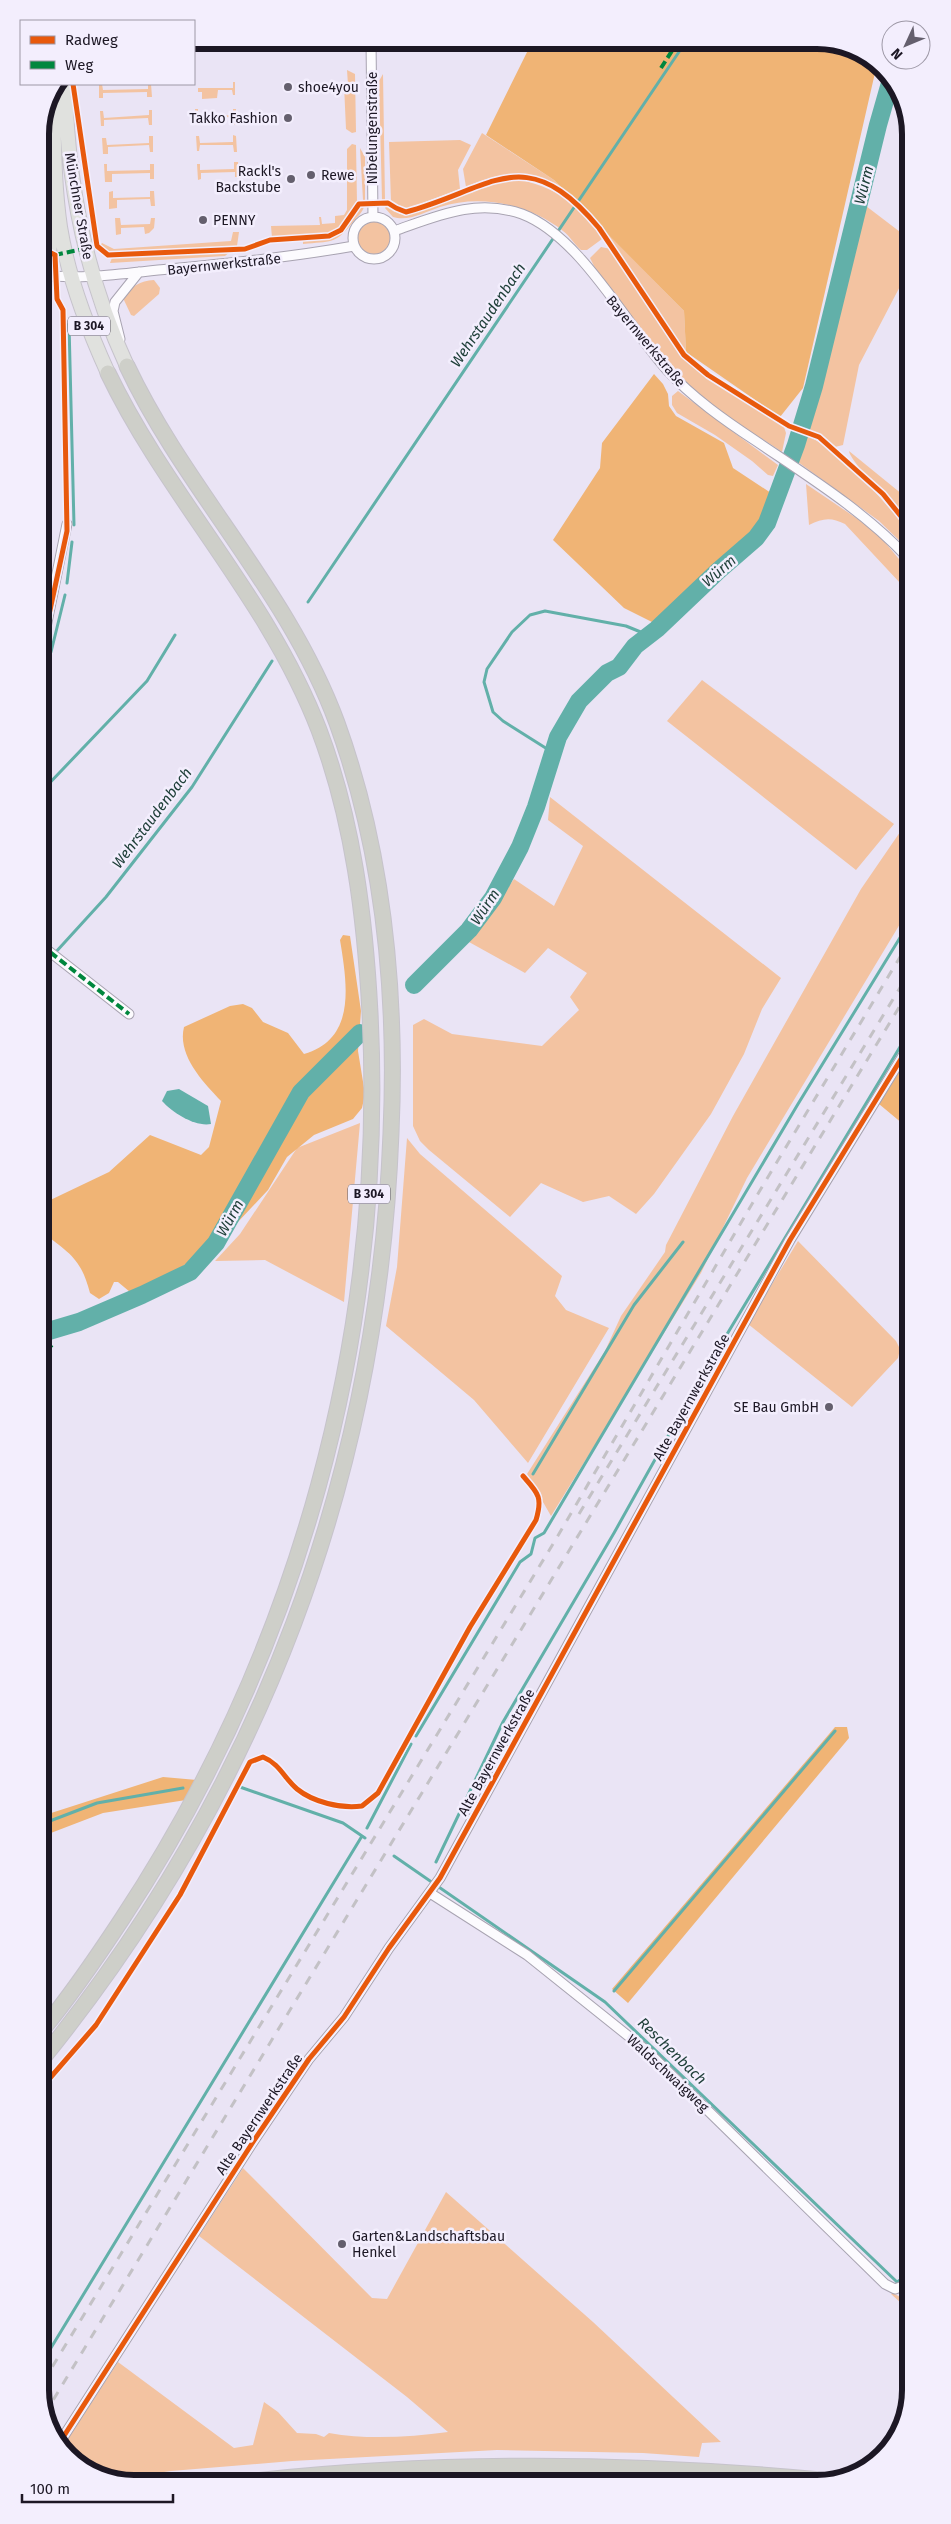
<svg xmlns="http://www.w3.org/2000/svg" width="951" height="2524" font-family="'Fira Sans',sans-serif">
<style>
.green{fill:#f3c3a1}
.forest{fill:#f0b475}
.water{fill:#62b0a9}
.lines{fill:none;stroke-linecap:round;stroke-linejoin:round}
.stream{stroke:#62b0a9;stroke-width:3}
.river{stroke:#62b0a9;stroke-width:18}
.street-casing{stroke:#a8a3b1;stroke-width:11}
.primary-casing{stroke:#c6c3cb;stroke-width:16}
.highway-casing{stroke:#c6c3cb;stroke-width:17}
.street{stroke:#fcfbfe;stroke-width:9}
.primary{stroke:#e0e1de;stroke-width:14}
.highway{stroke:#cecfc9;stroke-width:15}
.rail{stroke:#c3c1c5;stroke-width:3;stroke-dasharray:9 9;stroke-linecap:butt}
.quiet{stroke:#00873e;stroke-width:4;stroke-dasharray:8 4;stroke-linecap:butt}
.cycleway-casing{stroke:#f3eefd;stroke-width:8}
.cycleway{stroke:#e8590c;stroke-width:5}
.poi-dot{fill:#645f6d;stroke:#f3eefd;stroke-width:2}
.labels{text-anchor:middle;stroke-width:5;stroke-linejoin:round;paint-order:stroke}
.shield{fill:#f3eefd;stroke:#5c5865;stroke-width:1}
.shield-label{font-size:12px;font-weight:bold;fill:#1c1724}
.poi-label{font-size:14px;fill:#1c1724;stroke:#f3eefd;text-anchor:start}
.street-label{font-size:14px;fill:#1c1724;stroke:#f3eefd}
.water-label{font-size:15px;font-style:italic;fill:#20403a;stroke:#f3eefd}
.rim{fill:none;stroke:#1c1724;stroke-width:6}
</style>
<rect width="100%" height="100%" fill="#eae4f5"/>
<path class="green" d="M347,70L355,74L356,132L352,133L346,129L344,85H348Z
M383,74L385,200H382L379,81Z
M233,82H235V95H233L232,90H218L217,98L202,99V92H198V88H233Z
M99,84H102L103,90L148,89V84H151L152,97H147V92L103,93V98H99Z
M195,109H198V117L233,115V109H236V124L233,125V117L199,118V125H196Z
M149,110H152V125H149L148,118L104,120V126H101L100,111H103L104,118L149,115Z
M482,133L554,180L569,195C530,171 508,168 466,187L463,169Z
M233,135L236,136L237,152H234L233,145H200L199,151H197L196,136H199L200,143L233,142Z
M149,136H153V152H150L149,145L108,147V154H103L102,138H106L107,145L149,143Z
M460,140L471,145L458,170L460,189L412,207L404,209L391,202L389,142Z
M352,144L356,145L357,203L339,229L331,233L272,238L271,226L320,225L319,217H321L322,224L335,223V216L344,215L347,210V149Z
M360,148L365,157V200H363Z
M234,162H238L239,177H235V172L201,173V179L198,180L197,164H200V170L234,169Z
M104,164H107V171L150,170V164H154V179H150V173L112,174V182H105Z
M517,179C550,186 590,205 602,239L587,250H581C574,244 570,236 563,231C529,204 481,194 440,207C425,212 408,222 393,217L385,208L387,205L400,214L410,213L483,185Z
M113,191V198L150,197V191H154L155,206H151L150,199L117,200V208L109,209V192Z
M361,206H364C363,213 357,216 353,222C335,245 331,241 303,244V239L335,237L342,232Z
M866,206L908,238V271L859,365L843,445L835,447L808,428Z
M115,218H120L121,225L150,224L151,218H155L154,228L149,233L145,234L144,227L121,228V234L116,235Z
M358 238a16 16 0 1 1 32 0a16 16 0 1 1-32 0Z
M602,228L684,311L686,352L677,343Z
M233,232H239L237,246L114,254L108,253L100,246L102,243L114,249L231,241Z
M601,247L611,249L684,358L709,378L784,427L786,433L782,452C751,431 717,412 689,386C655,353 627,312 598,274L590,258Z
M231,251L225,256L110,263L112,258H116Z
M154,280L160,288L159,294L134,316L131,315L123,298C131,286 140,281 154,280Z
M678,391L778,465L773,476L768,475L752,461L715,435L677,413L672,405V396Z
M792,430C835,441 880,497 908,530V549L879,521L787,454Z
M849,451L908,499V521C897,509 850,462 849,451Z
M806,484L868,526L884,541L908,570V581L901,584L845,524C831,517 823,518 809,525Z
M702,680L894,824L856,870L667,721Z
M550,797L781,978L762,1009L744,1054L711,1114L654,1194L636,1214L609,1196L583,1202L541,1183L510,1217L429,1150L420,1141L413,1126V1025L424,1019L452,1034L542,1046L579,1010L570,997L587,973L548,948L525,973L469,942L514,879L554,906L583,846L548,820Z
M909,819V909L747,1178L701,1273L551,1516L527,1474L605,1351L621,1316L665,1252L666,1245L733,1116L861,889Z
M360,1123L344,1302L265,1260L215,1261L240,1234L297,1148Z
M407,1138L420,1154L562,1276L555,1296L566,1310L609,1328L528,1463L474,1400L386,1326L397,1267Z
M798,1241L896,1341L900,1349L898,1358L852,1407L748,1324Z
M243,2168L372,2298L387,2299L446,2192L593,2322L721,2442L702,2443L699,2457L643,2453L497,2450L292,2461L171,2471L116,2479L72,2461L63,2446L118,2362L234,2448L253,2445L264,2402L278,2412L297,2433L316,2434L324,2437L329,2433C368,2440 410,2437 448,2432L407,2397L199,2236Z
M911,2287V2312L891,2294L893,2293L900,2297Z
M501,2475L625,2477L627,2482H509Z"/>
<path class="forest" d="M533,40H823L874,60L877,64L803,388L780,417L686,352L684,311L554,180L486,135Z
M654,374L663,384L668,394L669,406L676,416L724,443L733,468L771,493L761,521L739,546L654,623L624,608L553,540L600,468L602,443Z
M343,935L350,936L361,1011L358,1051L365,1094L362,1108L353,1119L314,1135L287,1157L268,1190L236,1224L173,1274L141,1290L130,1292L118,1282H114L109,1293L99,1299L90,1293C81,1258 69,1253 42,1232V1204L109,1172L150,1135L201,1155L209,1147L221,1101C203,1082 177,1055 184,1027L230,1006L243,1004L252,1008L263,1022L288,1033L304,1054C357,1039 347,983 340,940Z
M901,1068L909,1075V1129L879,1104Z
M835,1727H847L849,1738L628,2003L612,1989Z
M163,1777L197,1780L186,1800L103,1813L43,1836L42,1817L45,1815Z
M501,2475L509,2482L340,2483Z"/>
<path class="water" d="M179,1089L208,1106L211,1124C195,1127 173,1113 162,1101L167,1091Z"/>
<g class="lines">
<path class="stream" d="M69,324L74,525
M67,583L72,542
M308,602L687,40
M51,652L65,595
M552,752L503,721L493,712L484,682L487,669L512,632L530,615L545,611L626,626L648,635
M41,792L147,681L175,635
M41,980L44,965L106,897L192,787L272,661
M533,1474L634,1305L683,1242
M416,1736L520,1562L531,1554L535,1538L544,1533L798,1104L909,923
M240,1787L343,1823L365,1838
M42,1824L97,1803L183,1788
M367,1828L411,1744
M394,1856L605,2002L897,2282L911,2273
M436,1862L503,1722L614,1533L700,1379L909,1032
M614,1991L835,1731
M43,2361L362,1836"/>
<path class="river" d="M414,985L469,930L493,898L520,847L536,807L558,737L579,701L607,673L619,667L635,646L657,629L718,571L756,538L767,523L796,445L814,386L878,125L890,83
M42,1333L79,1322L142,1295L190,1272L216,1243L301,1092L360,1033"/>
<defs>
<path id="street" d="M371,40L373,217
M353 238a21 21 0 1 1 42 0a21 21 0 1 1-42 0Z
M394,231C437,216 476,198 522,214C580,236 626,324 667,370C693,398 724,420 756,441C809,477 864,511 908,558
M40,264L49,252
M40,275C84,280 126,273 169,269C231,263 292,257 354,246
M120,339L113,311L115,302L139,272
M41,652L67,524
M41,945L129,1014
M41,1054L44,1056
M430,1893L527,1955L647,2051L885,2284L895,2289L911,2283
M60,2442L253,2142L309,2059L344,2017L389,1948L440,1878L790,1240L909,1046"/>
<path id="primary" d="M65,84C67,180 86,278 127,366
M53,101C54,143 54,186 60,227C68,277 87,327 108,373
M49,252L54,214"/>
<path id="highway" d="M43,2029C72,1994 97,1957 122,1919C299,1651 386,1334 370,1013C365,917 353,820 319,730C269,599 168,498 108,373
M43,2058C260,1790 378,1477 391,1133C397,996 384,853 337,723C289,592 186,491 127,366
M236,2483C433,2460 635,2462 832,2481"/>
</defs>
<use href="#street" class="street-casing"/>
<use href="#primary" class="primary-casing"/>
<use href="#highway" class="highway-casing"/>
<use href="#street" class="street"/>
<use href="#primary" class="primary"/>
<use href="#highway" class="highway"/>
<path class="rail" d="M579,1514L909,973
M43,2382L556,1539L759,1192L909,942
M44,2415L909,991"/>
<path class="quiet" d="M661,68L679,40
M55,255L97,246V242
M41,945L129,1014
M42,1354L52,1345"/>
<defs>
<path id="cycleway" d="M73,84L97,246L108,255L245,249L270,240L329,236L341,230L359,204L388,203L396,208L406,212C492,189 525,139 599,228L684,355L708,375L789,426L819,437L883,494L908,525
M44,120L43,249L55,255
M41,652L67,531L63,310L57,299L55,255
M43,2086L96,2025L180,1895L250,1762L263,1757C280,1764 284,1778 297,1789C313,1802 341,1809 362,1806L378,1793L470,1627L536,1520C543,1497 538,1493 523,1476
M60,2442L253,2142L309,2059L344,2017L389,1948L440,1878L790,1240L909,1046"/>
</defs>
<use href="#cycleway" class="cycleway-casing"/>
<use href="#cycleway" class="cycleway"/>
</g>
<g class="poi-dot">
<circle cx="288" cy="87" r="5"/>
<circle cx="288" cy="118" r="5"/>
<circle cx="311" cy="175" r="5"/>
<circle cx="291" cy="179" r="5"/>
<circle cx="203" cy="220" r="5"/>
<circle cx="829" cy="1407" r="5"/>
<circle cx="342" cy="2244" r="5"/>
</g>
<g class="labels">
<g class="shield">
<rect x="68" y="316.5" width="42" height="19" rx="4"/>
<rect x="348" y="1184.5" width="42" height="19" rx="4"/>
</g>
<g class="shield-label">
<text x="89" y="330">B 304</text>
<text x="369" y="1198">B 304</text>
</g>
<g class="poi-label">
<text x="298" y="92">shoe4you</text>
<text x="278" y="123" text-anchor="end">Takko Fashion</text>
<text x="281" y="176" text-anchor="end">Rackl's<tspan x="281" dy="16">Backstube</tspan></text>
<text x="321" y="180">Rewe</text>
<text x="213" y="225">PENNY</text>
<text x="819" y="1412" text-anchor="end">SE Bau GmbH</text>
<text x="352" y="2241">Garten&amp;Landschaftsbau<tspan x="352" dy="16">Henkel</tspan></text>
</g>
<g class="street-label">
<text transform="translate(372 128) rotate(-90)" y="5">Nibelungenstraße</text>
<text transform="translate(79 206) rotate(80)" y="5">Münchner Straße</text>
<text transform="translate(224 264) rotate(-6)" y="5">Bayernwerkstraße</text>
<text transform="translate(646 341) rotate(50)" y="5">Bayernwerkstraße</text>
<text transform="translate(691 1397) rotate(-61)" y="5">Alte Bayernwerkstraße</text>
<text transform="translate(496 1752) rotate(-61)" y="5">Alte Bayernwerkstraße</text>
<text transform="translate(668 2073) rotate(43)" y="5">Waldschwaigweg</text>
<text transform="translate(259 2114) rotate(-56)" y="5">Alte Bayernwerkstraße</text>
</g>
<g class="water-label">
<text transform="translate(864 185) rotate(-76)" y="5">Würm</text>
<text transform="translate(488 315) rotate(-56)" y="5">Wehrstaudenbach</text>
<text transform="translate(719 571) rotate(-41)" y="5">Würm</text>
<text transform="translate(152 818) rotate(-53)" y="5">Wehrstaudenbach</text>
<text transform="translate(485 907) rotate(-56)" y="5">Würm</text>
<text transform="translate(230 1218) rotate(-61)" y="5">Würm</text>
<text transform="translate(672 2051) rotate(44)" y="5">Reschenbach</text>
</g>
</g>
<path d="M0 0H951V2524H0ZM134 49H817A85 85 0 0 1 902 134V2390A85 85 0 0 1 817 2475H134A85 85 0 0 1 49 2390V134A85 85 0 0 1 134 49Z" fill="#f3eefd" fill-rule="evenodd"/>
<path class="rim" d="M134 49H817A85 85 0 0 1 902 134V2390A85 85 0 0 1 817 2475H134A85 85 0 0 1 49 2390V134A85 85 0 0 1 134 49Z"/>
<rect x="20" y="20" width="175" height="65" fill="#f3eefd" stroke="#9d98a6"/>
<rect x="30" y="36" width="25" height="8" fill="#e8590c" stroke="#9d98a6"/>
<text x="65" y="45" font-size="15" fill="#1c1724">Radweg</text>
<rect x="30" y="61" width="25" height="8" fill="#00873e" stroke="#9d98a6"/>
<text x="65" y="70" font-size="15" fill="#1c1724">Weg</text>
<g transform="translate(906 45) rotate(226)"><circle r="24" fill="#f3eefd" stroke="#9d98a6"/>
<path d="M0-4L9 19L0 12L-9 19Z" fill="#645f6d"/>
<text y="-8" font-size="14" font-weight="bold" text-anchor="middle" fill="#1c1724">N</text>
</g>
<path d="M22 2494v8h151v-8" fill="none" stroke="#1c1724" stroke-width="2.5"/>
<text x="30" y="2494" font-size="15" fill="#1c1724" stroke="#f3eefd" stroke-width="4" paint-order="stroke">100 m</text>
</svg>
